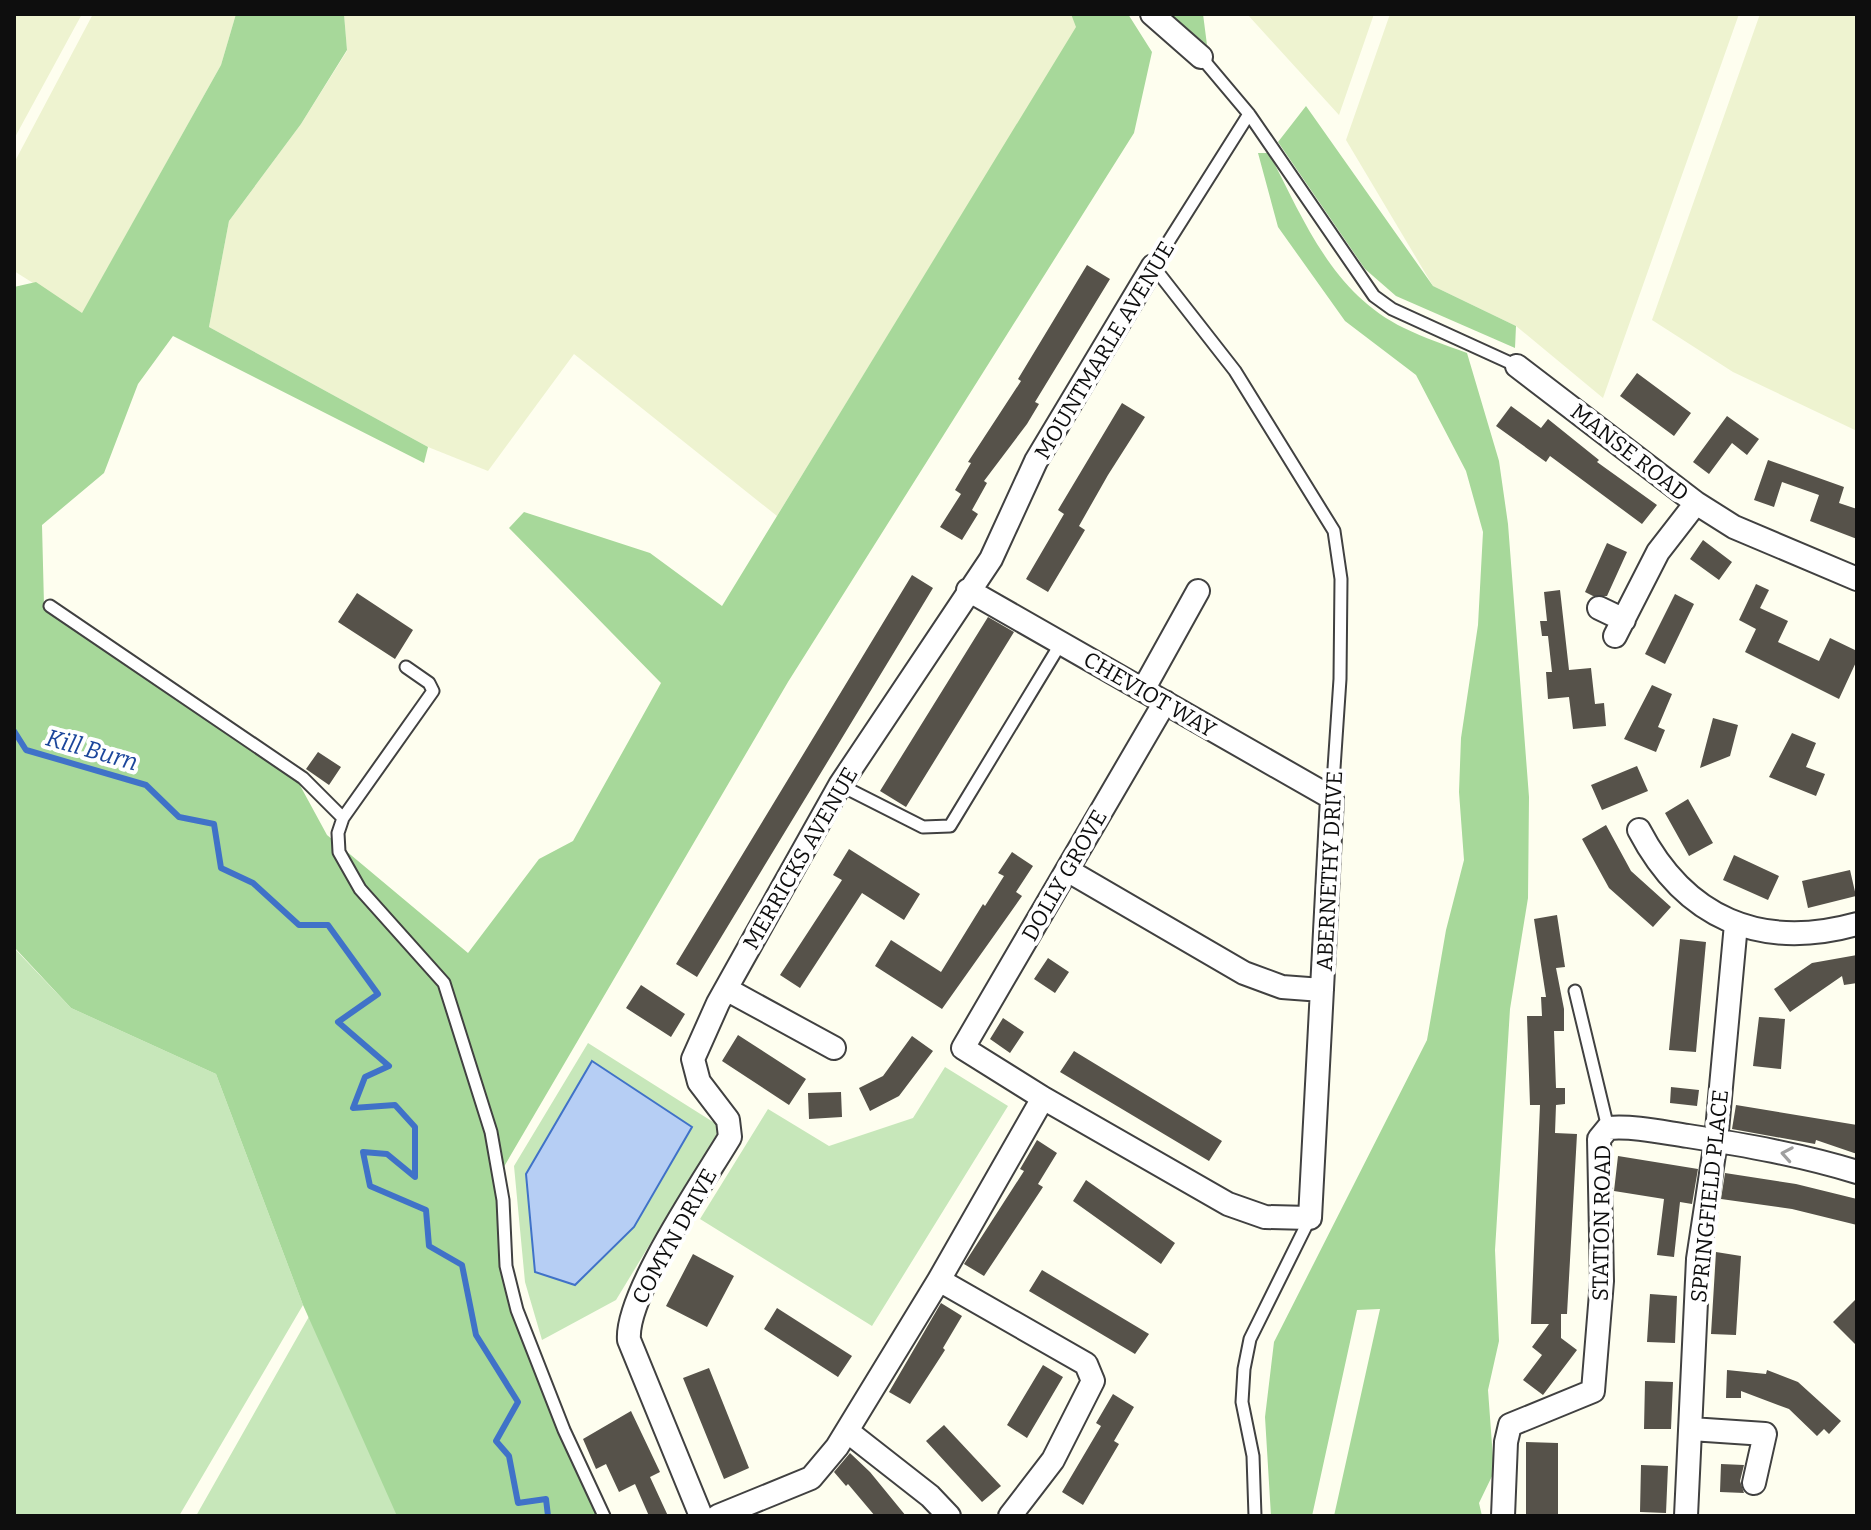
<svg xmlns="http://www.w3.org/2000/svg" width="1871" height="1530" font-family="Bitter,serif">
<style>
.farmland{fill:#eef3d0}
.green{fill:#c7e7ba}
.forest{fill:#a7d89a}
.water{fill:#b6cef4;stroke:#4072c8;stroke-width:2}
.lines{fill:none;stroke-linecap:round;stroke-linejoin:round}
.stream{stroke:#4072c8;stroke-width:6}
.building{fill:#56524a}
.lane-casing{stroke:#414141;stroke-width:15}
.street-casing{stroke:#414141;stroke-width:26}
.lane{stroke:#fff;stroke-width:11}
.street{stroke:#fff;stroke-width:22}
.oneway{stroke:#9f9f9f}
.labels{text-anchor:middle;stroke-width:8;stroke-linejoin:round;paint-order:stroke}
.street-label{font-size:22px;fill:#0e0e0e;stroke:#fff}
.water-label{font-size:24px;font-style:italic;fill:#1c469b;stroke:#fff}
</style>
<rect width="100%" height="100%" fill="#fefeef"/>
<path class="farmland" d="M14,14H82L14,139Z
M93,14H236L221,65L82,314L14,271V163Z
M344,14H1071L1077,27L777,516L574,354L488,471L428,447L209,327L229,221L301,124L347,51Z
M1247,14H1374L1339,115Z
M1390,14H1739L1603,398L1516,326L1433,286L1346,140Z
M1760,14H1857V431L1733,372L1652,320Z"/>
<path class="green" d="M14,948L71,1008L216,1074L303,1305L179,1516H14Z
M588,1043L721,1127L616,1300L542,1340L525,1282L514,1166Z
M945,1067L1008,1106L872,1326L700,1219L768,1109L829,1146L913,1118Z
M311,1313L399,1516H196Z"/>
<path class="forest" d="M236,14H344L347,50L301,124L229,221L209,327L428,447L424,463L173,336L138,384L104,473L42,525L44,605L296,778L327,835L468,953L539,859L573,841L661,683L509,528L524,512L650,553L722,606L1076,27L1071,14H1128L1152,52L1134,133L788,682L495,1182L509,1303L597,1516H397L303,1305L216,1074L71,1008L14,947V287L36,282L82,313L221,65Z
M1170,14H1203L1207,45Z
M1306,106L1433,286L1516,326L1515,348L1396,296L1365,269L1278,142Z
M1258,153H1269C1304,220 1332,293 1404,328C1424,338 1446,345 1467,353L1499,461L1508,524L1529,797L1528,898L1510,1009L1495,1250L1499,1341L1488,1390L1494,1472L1479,1503L1482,1516H1334L1380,1309L1357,1310L1312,1516H1271L1265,1417L1274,1342L1427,1040L1446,930L1464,860L1459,792L1461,738L1478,625L1483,532L1466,471L1416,375L1345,321L1278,227Z"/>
<path class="water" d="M592,1061L692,1127L634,1227L575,1285L535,1272L526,1174Z"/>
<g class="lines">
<path class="stream" d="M14,731L26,750L146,785L179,817L214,824L221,868L253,883L299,925H328L378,994L338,1022L389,1066L365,1077L353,1108L395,1105L415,1127V1177L387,1154L363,1152L370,1186L426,1210L429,1246L462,1265L476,1335L518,1402L496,1441L509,1456L518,1503L546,1499L548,1516"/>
</g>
<path class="building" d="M1087,265L1110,279L1035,402L1039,404L1027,424L984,481L987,483L972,510L978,514L962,540L940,527L961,494L955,490L971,463L968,462L1021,381L1018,379Z
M1637,373L1691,413L1674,436L1620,396Z
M1122,403L1145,417L1108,475L1079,526L1085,530L1048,592L1026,579L1064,514L1058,510Z
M1511,406L1541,428L1548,419L1599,460L1597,462L1657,505L1642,524L1550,456L1546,462L1496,426Z
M1727,416L1759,439L1747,455L1732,443L1709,474L1693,462Z
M1768,460L1844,487L1839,503L1857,509V539L1810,521L1819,495L1782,482L1774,507L1754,500Z
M1703,540L1732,562L1719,580L1690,559Z
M1607,543L1627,552L1607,596H1593L1585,592Z
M912,575L933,588L697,977L676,964Z
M1756,584L1769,590L1760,608L1788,621L1778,642L1819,661L1830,638L1857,651V660L1839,699L1745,652L1756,629L1739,620Z
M1560,590L1569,670L1591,668L1595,704L1604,703L1606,726L1573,729L1569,697L1548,699L1546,672H1552L1548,636H1542L1540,621H1547L1544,592Z
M357,593L413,630L395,659L338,622Z
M1675,594L1694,604L1665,664L1645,654Z
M988,617L1014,632L906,807L880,791Z
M1652,685L1672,694L1658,727L1665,730L1656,752L1624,739Z
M1713,718L1738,725L1730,756L1700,768Z
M1792,733L1816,743L1806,767L1825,774L1816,796L1769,777Z
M318,752L341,767L329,785L306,769Z
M1637,766L1648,791L1602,810L1591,785Z
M1688,799L1713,843L1689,856L1665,813Z
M1606,825L1631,871L1671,907L1653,927L1609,888L1582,839Z
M849,849L920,894L904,920L862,893L800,988L780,975L842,880L833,875Z
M1012,852L1033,866L1016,892L1022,896L942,1009L875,966L891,940L941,972L983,904L985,906L1004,876L998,873Z
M1734,855L1779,876L1768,900L1723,880Z
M1850,870L1856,896L1808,908L1802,881Z
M1557,915L1565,967L1556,968L1564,1009V1031H1554L1556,1088H1565V1104L1556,1105L1555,1133L1577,1134L1567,1314H1561V1338L1577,1350L1543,1395L1523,1380L1542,1355L1532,1347L1549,1324H1531L1540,1105H1530L1527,1016H1542L1541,997H1546L1534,919Z
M1680,939L1706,942L1696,1052L1669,1050Z
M1857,955V983L1844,985L1842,976L1790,1012L1774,989L1812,963Z
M1048,958L1069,972L1055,993L1034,979Z
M641,985L685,1014L671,1037L626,1008Z
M1759,1017L1785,1019L1781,1069L1753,1066Z
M1003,1018L1024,1032L1010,1053L990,1039Z
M738,1035L806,1079L789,1105L722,1061Z
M912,1036L933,1051L899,1096L870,1111L859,1088L883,1076Z
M1074,1051L1222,1141L1209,1161L1060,1072Z
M1671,1087L1699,1090L1697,1106L1670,1103Z
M841,1092L842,1117L809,1119L808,1093Z
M1736,1105L1857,1125V1154L1816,1140L1815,1144L1732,1129Z
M1037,1140L1057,1153L1038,1184L1043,1187L984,1276L964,1264L1024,1171L1020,1169Z
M1618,1156L1698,1169L1692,1204L1680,1202L1674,1257L1657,1255L1664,1199L1614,1191Z
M1725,1173L1796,1184L1857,1199V1225L1792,1209L1721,1199Z
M1086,1180L1175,1243L1161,1264L1073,1201Z
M1716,1252L1741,1256L1736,1335L1711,1334Z
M693,1254L734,1276L707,1327L666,1306Z
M1042,1270L1149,1334L1135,1354L1029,1291Z
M1650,1294L1677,1296L1675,1343L1647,1342Z
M1857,1298V1346L1833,1322Z
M941,1303L962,1316L943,1348L945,1350L910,1404L889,1392Z
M777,1308L852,1356L838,1377L764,1329Z
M1043,1365L1063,1377L1027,1438L1007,1425Z
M709,1368L749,1468L724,1479L683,1378Z
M1727,1370L1766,1374L1767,1370L1798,1382L1841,1421L1829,1434L1824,1429L1817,1436L1789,1409L1741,1391V1398H1726Z
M1645,1381L1673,1382L1671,1429H1644Z
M1113,1394L1134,1407L1114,1441L1119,1444L1083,1505L1062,1492L1101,1426L1096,1423Z
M631,1411L660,1472L650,1477L668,1516H649L635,1484L619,1492L606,1464L596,1469L583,1439Z
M944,1425L1001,1486L982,1502L926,1441Z
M1526,1442L1558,1443V1516H1526Z
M850,1453L870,1472L906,1516H875L848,1484L846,1486L834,1472Z
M1721,1464L1744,1465L1740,1481L1744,1493L1720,1492Z
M1641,1465L1668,1466L1666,1513L1640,1512Z"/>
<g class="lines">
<defs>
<path id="lane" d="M1201,57L1249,114L1374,296L1392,309L1517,366
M1249,114L1153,266L1235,371L1334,531L1341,579L1340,679L1332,798
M50,606L303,778L343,818
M406,667L429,683L433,691L343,818L338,833L339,852L360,889L444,983L491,1132L503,1200L506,1266L517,1310L564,1430L604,1516
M840,785L923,827L950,826L1061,643
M1575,991L1608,1128
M1255,1516L1253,1456L1242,1402L1244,1369L1250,1339L1310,1218"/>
<path id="street" d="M1152,14L1201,57
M1517,366L1696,503L1734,527L1857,579
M1599,608L1624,620
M1615,636L1658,552L1696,503
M1143,690L1198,591
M1639,830C1685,918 1760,951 1857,924
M1067,870L1244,973L1282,987L1322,990
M726,989L834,1048
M1043,1098L963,1048L1165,702
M939,1280L1043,1098L1228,1204L1265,1217L1310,1218L1332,798L968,590
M1691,1429L1765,1434L1754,1483
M847,1431L930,1496L949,1516
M701,1516L629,1340C625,1295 705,1179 730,1137L728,1120L699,1082L693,1059L718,1003L840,785L991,559L1036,461L1153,266
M718,1516L811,1478L837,1447L939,1280L1086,1364L1093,1381L1053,1460L1010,1516
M1503,1516L1506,1442L1510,1425L1593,1391L1602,1281L1599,1139L1608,1128C1635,1126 1661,1132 1688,1136C1745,1145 1802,1155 1857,1172
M1686,1516L1698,1259L1716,1141L1736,924"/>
</defs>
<use href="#lane" class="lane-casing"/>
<use href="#street" class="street-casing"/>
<use href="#lane" class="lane"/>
<use href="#street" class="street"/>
</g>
<defs><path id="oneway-chevron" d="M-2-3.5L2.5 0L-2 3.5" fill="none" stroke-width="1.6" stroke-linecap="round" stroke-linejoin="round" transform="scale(2)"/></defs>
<use class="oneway" href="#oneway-chevron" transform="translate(1787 1154) rotate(-170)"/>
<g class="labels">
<g class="street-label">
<text transform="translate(1104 350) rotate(-59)" y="8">MOUNTMARLE AVENUE</text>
<text transform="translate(1630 452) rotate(38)" y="8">MANSE ROAD</text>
<text transform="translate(1150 694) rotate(30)" y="8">CHEVIOT WAY</text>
<text transform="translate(800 858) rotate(-60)" y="8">MERRICKS AVENUE</text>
<text transform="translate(1329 871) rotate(-87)" y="8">ABERNETHY DRIVE</text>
<text transform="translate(1064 875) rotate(-60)" y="8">DOLLY GROVE</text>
<text transform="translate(1709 1196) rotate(-84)" y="8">SPRINGFIELD PLACE</text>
<text transform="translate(1601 1223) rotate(-89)" y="8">STATION ROAD</text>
<text transform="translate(674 1236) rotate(-61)" y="8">COMYN DRIVE</text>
</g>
<g class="water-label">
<text transform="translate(92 750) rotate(16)" y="8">Kill Burn</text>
</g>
</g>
<rect width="1871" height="1530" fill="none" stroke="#0e0e0e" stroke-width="32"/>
</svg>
